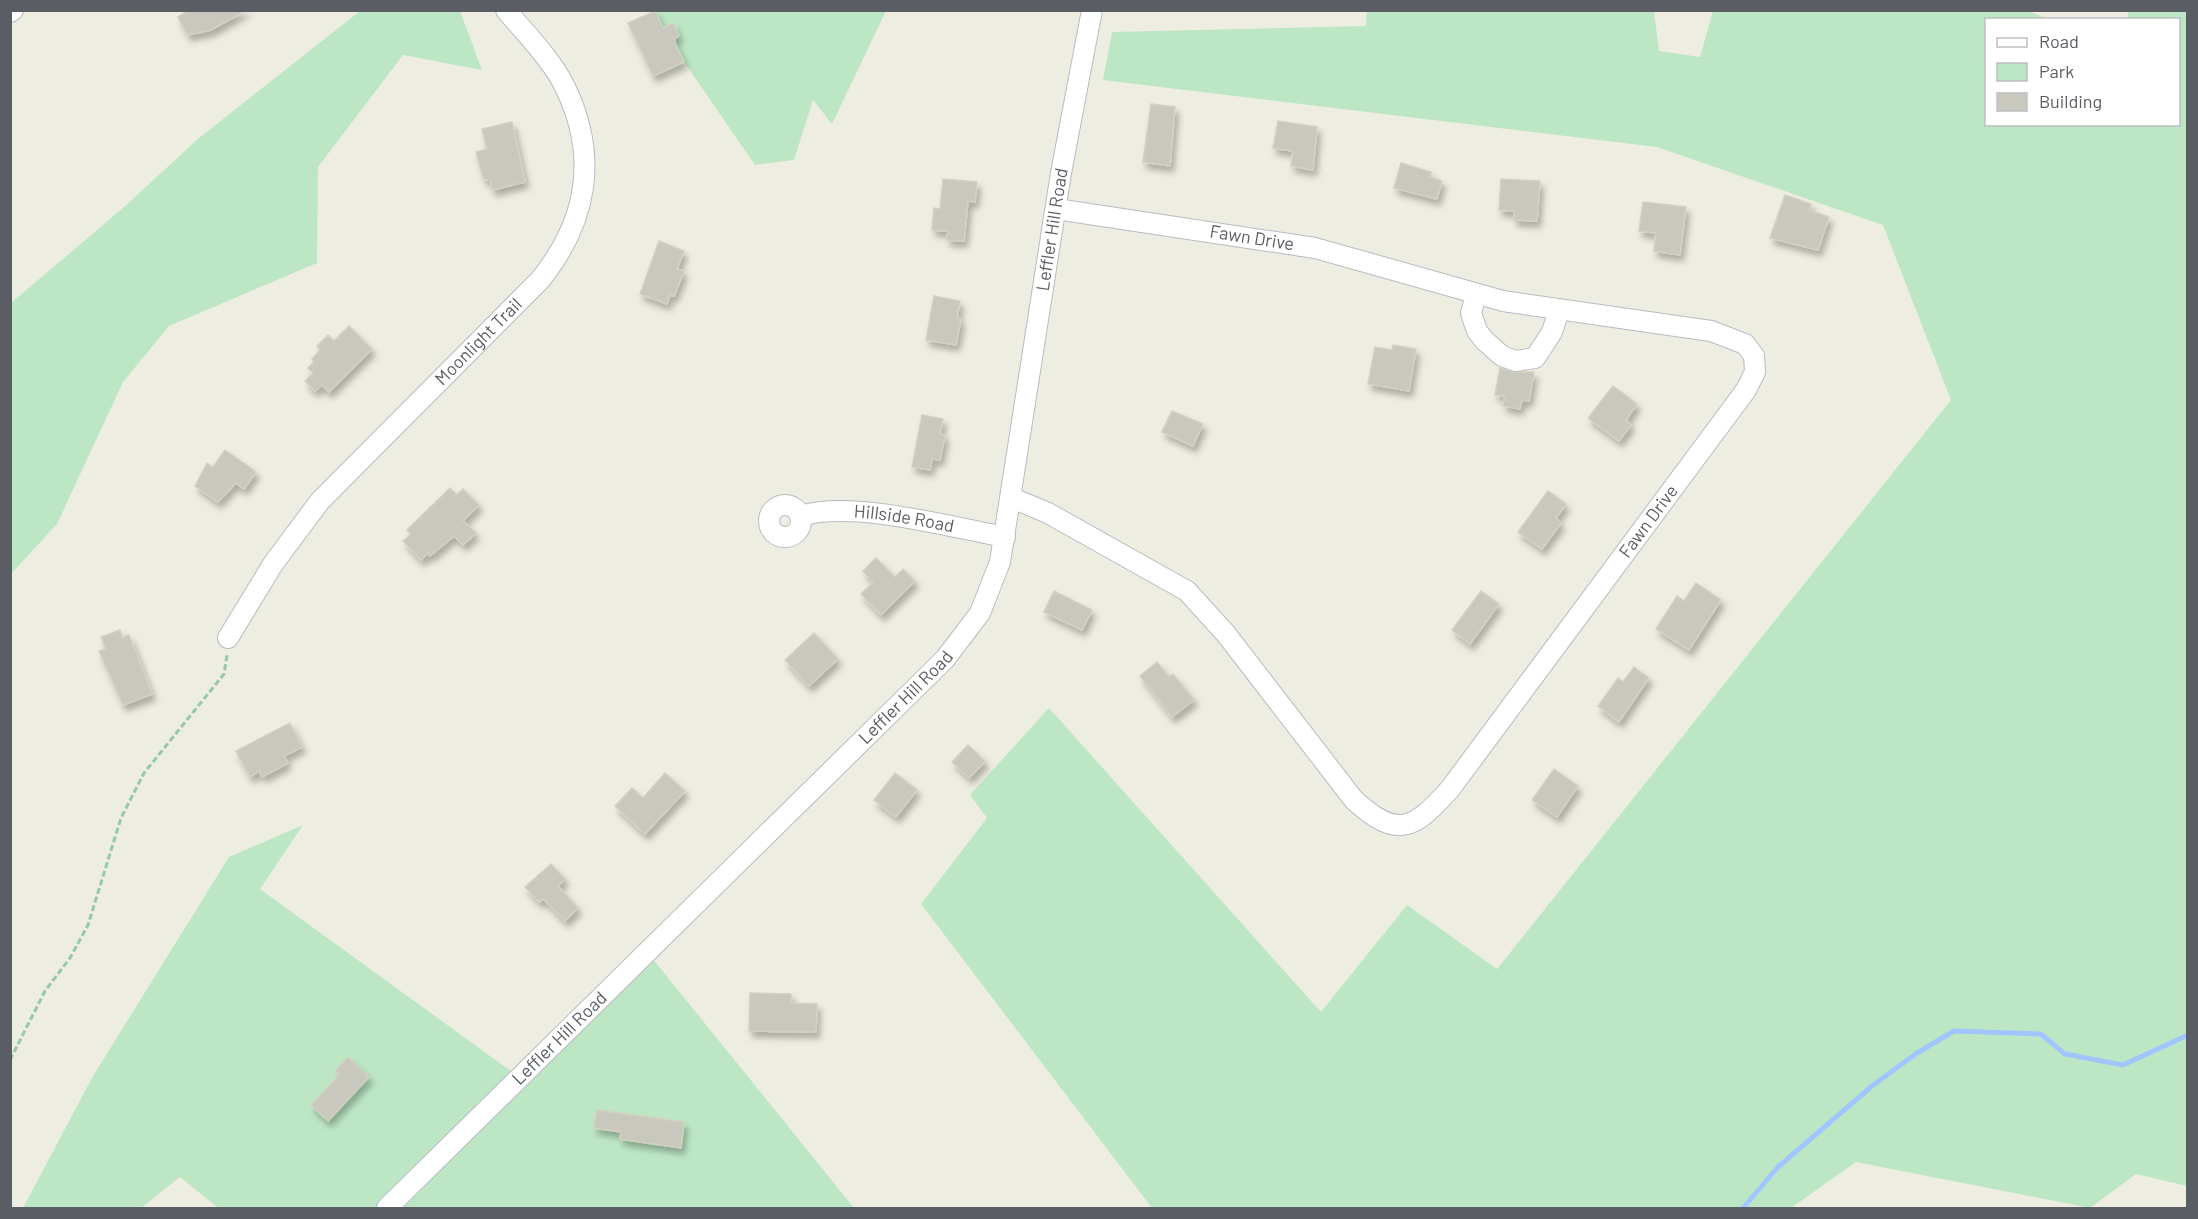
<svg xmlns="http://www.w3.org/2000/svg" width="2198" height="1219" font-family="Barlow,sans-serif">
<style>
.green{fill:#bde7c4}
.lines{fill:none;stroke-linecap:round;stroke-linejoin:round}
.stream{stroke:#a1c6ff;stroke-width:5}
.building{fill:#c9c8bf;stroke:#d3d0c0;stroke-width:1.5;filter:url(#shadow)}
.minor-casing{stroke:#babbc2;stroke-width:22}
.path{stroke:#96c8ad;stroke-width:3;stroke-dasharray:6 3;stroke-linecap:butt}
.minor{stroke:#fff;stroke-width:20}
.labels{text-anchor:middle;stroke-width:4.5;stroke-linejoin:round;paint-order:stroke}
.street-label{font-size:18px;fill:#5a5d64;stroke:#fff}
</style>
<defs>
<filter id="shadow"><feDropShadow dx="3.5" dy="6" stdDeviation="3" flood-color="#0004"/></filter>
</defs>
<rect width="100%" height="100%" fill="#eeede2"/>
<path class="green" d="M360,11H460L482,70L403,55L318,167L317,263L169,326L123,382L57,524L11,574V303L123,208L199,138Z
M649,11H886L832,124L813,100L794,160L755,165Z
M1367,11H1654L1659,51L1700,57L1713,11L2025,10L2048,19L1986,20V124H2178V20L2127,19L2129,11H2187V1186L2136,1174L2090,1208L1856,1162L1791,1208H1152L921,904L987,818L970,795L1049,708L1321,1012L1407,905L1497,969L1951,400L1883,225L1657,147L1103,80L1112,32L1366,26Z
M303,825L260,889L519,1077L648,953L854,1208H218L180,1177L141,1208H23L93,1076L229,857Z"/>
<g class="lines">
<path class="stream" d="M1743,1208L1778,1167L1872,1086L1917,1053L1954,1031L2041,1034L2065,1054L2123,1065L2188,1035"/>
</g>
<path class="building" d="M189,10H246L211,30L188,35L178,17Z
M655,11L663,28L673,23L679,36L675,38V43L684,62L653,76L628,23Z
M1151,104L1175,107L1170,166L1143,162Z
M1278,121L1317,127L1313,170L1291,166L1293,151L1273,148Z
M512,122L525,182L492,190L490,179L484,180L476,152L487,149L482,129Z
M1401,163L1431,172L1429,177L1442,181L1437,199L1394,188Z
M943,179L977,182L975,202L968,201L964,241L947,240L948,231L932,230L934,208L940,209Z
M1501,179L1540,181L1537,221L1514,220V211L1499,210Z
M1785,195L1811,204L1809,210L1829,217L1818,250L1770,238Z
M1643,202L1686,207L1680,255L1654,251L1656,233L1639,231Z
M659,241L684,251L677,269L684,271L674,296L670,295L667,304L640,294Z
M934,296L960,301L957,318L961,319L956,345L926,340Z
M349,326L372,349L329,392L322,385L315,391L305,381L313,373L308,368L314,362L312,359L320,350L317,346L328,335L334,341Z
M1393,345L1416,349L1409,391L1368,384L1375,347L1392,350Z
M1500,368L1513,372H1534L1529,401L1522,400L1520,409L1503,406L1505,396L1495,395Z
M1613,386L1637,404L1626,420L1631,425L1619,441L1588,418Z
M1172,411L1203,424L1193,446L1162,432Z
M922,415L943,419L940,434L945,435L940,460L932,459L930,470L912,467Z
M225,450L256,472L244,489L236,483L218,502L195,486L207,463L213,467Z
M450,488L457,495L463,489L479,505L463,521L476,533L463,545L454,536L430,556L428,553L421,560L403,541L411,534L407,530Z
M1548,491L1566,504L1556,518L1561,523L1542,549L1518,532Z
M876,558L895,577L903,569L915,581L881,615L861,594L873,582L863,571Z
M1696,583L1721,600L1689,650L1656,629L1677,596L1684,601Z
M1054,591L1092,610L1082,630L1044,612Z
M1481,591L1499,604L1470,644L1452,630Z
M120,630L122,638L129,635L152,694L123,705L99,651L106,649L101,637Z
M814,633L838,659L809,686L785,660Z
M1157,662L1169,677L1173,674L1194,700L1172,717L1140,676Z
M1634,667L1649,678L1619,722L1598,706L1618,678L1623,682Z
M290,723L302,747L284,756L288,763L262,777L259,771L250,777L236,751Z
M968,745L985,761L969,778L952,762Z
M1554,769L1578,786L1557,817L1532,800Z
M665,773L685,791L645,834L615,806L632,788L643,798Z
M895,773L917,790L896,817L874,800Z
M551,864L565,879L558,886L578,908L565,921L543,899L539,902L525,887Z
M750,993L791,994V1003L817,1004L816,1032L749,1031Z
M348,1057L369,1077L328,1121L311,1105L339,1075L335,1071Z
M597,1110L684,1122L681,1148L620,1139L621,1132L594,1128Z"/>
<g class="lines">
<defs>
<g id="minor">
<path d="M10,12L13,10"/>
<path d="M1476,294L1471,313L1477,331L1485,341L1502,356L1516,361L1535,358L1552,332L1559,311"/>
<path id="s1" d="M1012,498L1048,513L1187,591L1226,634L1354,800C1398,840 1414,829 1450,789L1746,390L1755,372L1754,356L1745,344L1711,331L1503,301L1315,248L1056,209"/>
<circle cx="785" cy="521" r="16"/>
<path id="s2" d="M801,516C853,500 949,527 1005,537"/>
<path id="s3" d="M228,638L273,564L320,501L540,280C587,222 599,157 565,87C552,60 526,34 506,10"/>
<path id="s4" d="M387,1208L945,659L980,613L1000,562L1061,173L1092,10"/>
</g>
</defs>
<use href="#minor" class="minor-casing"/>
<path class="path" d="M10,1060L45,991L70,958L88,925L121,818L144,773L224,674L227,655"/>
<use href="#minor" class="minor"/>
</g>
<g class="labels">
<g class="street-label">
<text dy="6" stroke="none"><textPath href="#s4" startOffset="1232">Leffler Hill Road</textPath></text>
<text transform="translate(1252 238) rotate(9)" y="6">Fawn Drive</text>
<text dy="6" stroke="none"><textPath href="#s3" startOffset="390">Moonlight Trail</textPath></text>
<text dy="6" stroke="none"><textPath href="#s2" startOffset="104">Hillside Road</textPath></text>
<text dy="6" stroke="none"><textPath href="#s1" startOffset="916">Fawn Drive</textPath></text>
<text dy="6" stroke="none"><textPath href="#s4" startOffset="728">Leffler Hill Road</textPath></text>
<text dy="6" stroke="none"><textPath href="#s4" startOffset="242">Leffler Hill Road</textPath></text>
</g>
</g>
<rect width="2198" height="1219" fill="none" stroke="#5a5d64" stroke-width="24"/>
<rect x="1985" y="18" width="195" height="108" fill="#ffffff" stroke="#bdbec1" stroke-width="1.5"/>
<rect x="1997" y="38" width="30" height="9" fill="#ffffff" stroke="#bdbec1" stroke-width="1.5"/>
<text x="2039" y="48" font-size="18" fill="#5a5d64">Road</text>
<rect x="1997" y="63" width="30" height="18" fill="#bde7c4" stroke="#bdbec1" stroke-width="1.5"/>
<text x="2039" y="78" font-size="18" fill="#5a5d64">Park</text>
<rect x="1997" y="93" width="30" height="18" fill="#c9c8bf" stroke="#bdbec1" stroke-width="1.5"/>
<text x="2039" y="108" font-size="18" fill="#5a5d64">Building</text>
</svg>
